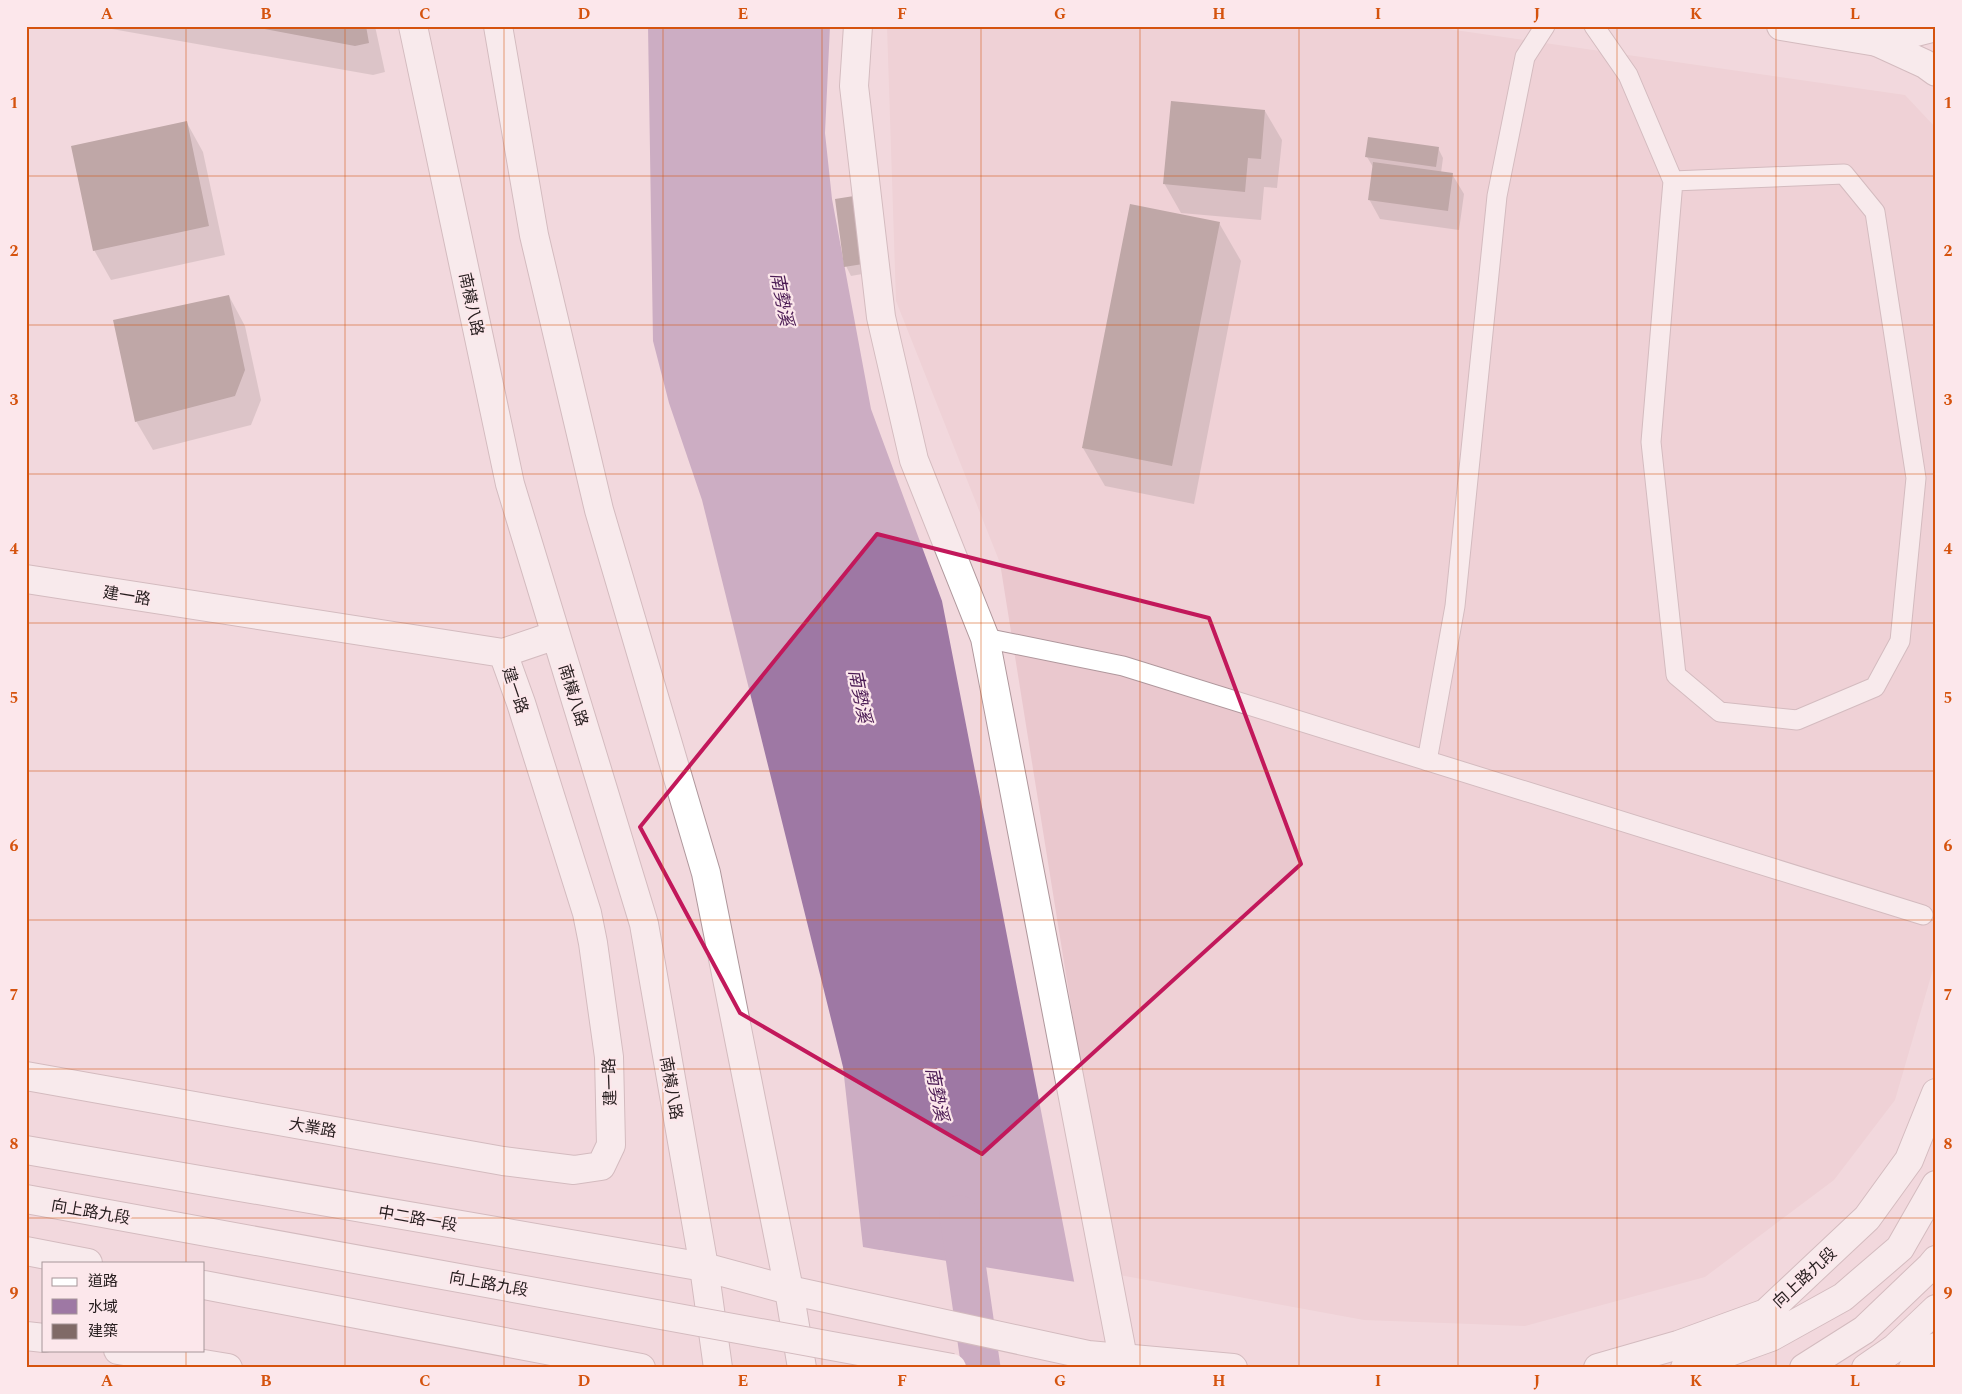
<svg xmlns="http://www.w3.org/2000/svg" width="1962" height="1394" font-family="Spectral,'Noto Sans TC',serif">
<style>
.built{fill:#eac8ce}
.water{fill:#9e78a4}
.pier{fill:#f2d8dd}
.shadow{fill:#0003}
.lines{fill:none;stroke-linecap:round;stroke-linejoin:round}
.canal{stroke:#9e78a4;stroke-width:39}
.building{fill:#806a67}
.lane-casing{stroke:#af979c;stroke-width:21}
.street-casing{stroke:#af979c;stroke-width:30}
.secondary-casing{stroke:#af979c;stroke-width:30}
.lane{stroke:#fff;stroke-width:19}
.street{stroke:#fff;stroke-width:28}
.secondary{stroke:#fff;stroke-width:28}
.secondary-bridge-casing{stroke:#af979c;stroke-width:30;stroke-linecap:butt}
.secondary-bridge{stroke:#fff;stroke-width:28}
.marked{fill:none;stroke:#c2185b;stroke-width:4;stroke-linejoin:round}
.grid{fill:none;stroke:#d5530e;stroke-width:1;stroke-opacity:0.55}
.labels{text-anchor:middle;stroke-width:4.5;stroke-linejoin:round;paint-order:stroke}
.street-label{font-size:16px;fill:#261d1e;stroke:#fce7eb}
.water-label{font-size:18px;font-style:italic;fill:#4b1b54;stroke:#fce7eb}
.neatline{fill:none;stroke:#d5530e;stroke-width:2}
.grid-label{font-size:16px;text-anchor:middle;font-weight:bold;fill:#d5530e}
</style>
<rect width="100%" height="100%" fill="#f2d8dd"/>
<path class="built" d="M887,26H1427L1905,95L1936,128V959L1895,1100L1834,1180L1705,1277L1525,1326L1364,1320L1114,1274L1000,563L896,301Z"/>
<path class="water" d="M648,26H830L825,133L832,199L871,409L942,601L1075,1286L863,1247L843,1067L702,500L669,403L653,341Z"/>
<path class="pier" d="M880,1250L1076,1282L1077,1287L1074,1289L880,1253Z"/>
<path class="shadow" d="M95,26H375L385,72L373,75Z
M1265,111L1282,140L1277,188L1264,187L1261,220L1181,213L1164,183Z
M187,123L203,152L225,255L111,280L94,250Z
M1438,148L1443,158L1441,173L1452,174L1464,194L1459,230L1380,219L1369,199L1373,167L1367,157Z
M853,198L868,273L851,276L846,266Z
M1219,223L1241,261L1194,504L1105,486L1083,448Z
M229,296L245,326L261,400L251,425L153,450L136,421Z"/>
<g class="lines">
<path class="canal" d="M959,1215L981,1368"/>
</g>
<path class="building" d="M248,26H366L369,43L355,46Z
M1171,101L1265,110L1261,159L1248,158L1245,192L1163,184Z
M187,121L209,226L93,251L71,146Z
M1368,137L1439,147L1436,167L1365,157Z
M1373,162L1453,173L1448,211L1368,200Z
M854,196L863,264L844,267L835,199Z
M1130,204L1220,222L1172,466L1082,448Z
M229,295L245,370L235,396L135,422L113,320Z"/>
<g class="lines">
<defs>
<path id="lane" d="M1594,26L1628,75L1673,181L1651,442L1676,675L1720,712L1797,720L1875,687L1900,641L1916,478L1875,212L1844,174L1673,181
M985,638L1123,666L1923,915
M1427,761L1455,606L1497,196L1525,57L1545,26"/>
<path id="street" d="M413,26L510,484L644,924L704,1267L718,1368
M498,26L534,235L599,510L706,873L789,1290L802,1368
M858,26L854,86L881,317L914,460L985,638L1123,1358
M1781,26L1877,42L1936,27
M26,579L503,653L521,703L587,913L593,943L609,1057L611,1145L601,1166L574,1170L503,1161L26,1076
M503,653L556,635"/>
<path id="secondary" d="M1877,42L1925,64L1936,72
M26,1150L704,1267L789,1290L1088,1355L1233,1368
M26,1251L88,1263
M204,1285L641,1368
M26,1336L44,1338
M118,1350L228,1368
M1598,1368L1678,1345L1766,1313L1867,1218L1909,1160L1936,1093
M1685,1368L1771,1337L1843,1297L1900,1248L1936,1185
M1804,1368L1864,1330L1931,1266L1936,1260
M1866,1368L1895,1348L1936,1309
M1913,1368L1936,1347"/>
</defs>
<use href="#lane" class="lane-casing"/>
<use href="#street" class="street-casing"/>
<use href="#secondary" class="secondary-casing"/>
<use href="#lane" class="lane"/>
<use href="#street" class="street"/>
<use href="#secondary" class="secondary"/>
<defs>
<path id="secondary-bridge" d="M26,1199L952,1368"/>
</defs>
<use href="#secondary-bridge" class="secondary-bridge-casing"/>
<use href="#secondary-bridge" class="secondary-bridge"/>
</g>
<path d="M0 0H1962V1394H0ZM877,534L1209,618L1301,864L982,1154L740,1013L640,827Z" fill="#f2d8dd" fill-opacity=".55" fill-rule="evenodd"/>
<path class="marked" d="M877,534L1209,618L1301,864L982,1154L740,1013L640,827Z"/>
<path class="grid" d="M186,26V1263M345,26V1368M504,26V1368M663,26V1368M822,26V1368M981,26V1368M1140,26V1368M1299,26V1368M1458,26V1368M1617,26V1368M1776,26V1368M26,176H1936M26,325H1936M26,474H1936M26,623H1936M26,771H1936M26,920H1936M26,1069H1936M26,1218H1936M186,1350V1368"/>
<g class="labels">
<g class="street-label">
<text transform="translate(472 304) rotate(78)" y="6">南橫八路</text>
<text transform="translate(127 595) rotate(9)" y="6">建一路</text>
<text transform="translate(516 690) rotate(71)" y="6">建一路</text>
<text transform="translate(574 695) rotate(73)" y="6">南橫八路</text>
<text transform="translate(609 1082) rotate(-92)" y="6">建一路</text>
<text transform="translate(672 1088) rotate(80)" y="6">南橫八路</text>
<text transform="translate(313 1127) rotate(10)" y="6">大業路</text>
<text transform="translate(91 1211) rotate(10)" y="6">向上路九段</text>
<text transform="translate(418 1218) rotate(10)" y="6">中二路一段</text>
<text transform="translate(1804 1277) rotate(-43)" y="6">向上路九段</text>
<text transform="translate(489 1283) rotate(10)" y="6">向上路九段</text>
</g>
<g class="water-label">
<text transform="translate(782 299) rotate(79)" y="6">南勢溪</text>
<text transform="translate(860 696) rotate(79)" y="6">南勢溪</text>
<text transform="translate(937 1094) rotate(79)" y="6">南勢溪</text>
</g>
</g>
<rect width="1962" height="1394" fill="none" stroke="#fce7eb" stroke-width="55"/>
<rect x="42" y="1262" width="162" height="90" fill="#fce7eb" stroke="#a69699"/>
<rect x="52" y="1278" width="25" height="8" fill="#ffffff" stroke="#a69699"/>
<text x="88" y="1286" font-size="15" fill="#261d1e">道路</text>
<rect x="52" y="1299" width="25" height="15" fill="#9e78a4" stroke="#a69699"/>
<text x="88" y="1312" font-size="15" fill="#261d1e">水域</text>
<rect x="52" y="1324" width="25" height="15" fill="#806a67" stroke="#a69699"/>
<text x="88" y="1336" font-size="15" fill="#261d1e">建築</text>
<rect x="28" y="28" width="1906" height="1338" class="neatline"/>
<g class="grid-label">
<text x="107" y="19">A</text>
<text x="266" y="19">B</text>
<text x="425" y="19">C</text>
<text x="584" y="19">D</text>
<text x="743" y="19">E</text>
<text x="902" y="19">F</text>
<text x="1060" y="19">G</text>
<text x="1219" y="19">H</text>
<text x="1378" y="19">I</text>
<text x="1537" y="19">J</text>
<text x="1696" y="19">K</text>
<text x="1855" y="19">L</text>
<text x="14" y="108">1</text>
<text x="1948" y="108">1</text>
<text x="14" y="256">2</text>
<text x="1948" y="256">2</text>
<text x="14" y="405">3</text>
<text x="1948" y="405">3</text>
<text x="14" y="554">4</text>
<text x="1948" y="554">4</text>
<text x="14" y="703">5</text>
<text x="1948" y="703">5</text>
<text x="14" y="851">6</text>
<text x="1948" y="851">6</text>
<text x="14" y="1000">7</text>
<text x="1948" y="1000">7</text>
<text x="14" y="1149">8</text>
<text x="1948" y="1149">8</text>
<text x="14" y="1298">9</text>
<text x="1948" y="1298">9</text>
<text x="107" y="1386">A</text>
<text x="266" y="1386">B</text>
<text x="425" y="1386">C</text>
<text x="584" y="1386">D</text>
<text x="743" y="1386">E</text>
<text x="902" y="1386">F</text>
<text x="1060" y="1386">G</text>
<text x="1219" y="1386">H</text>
<text x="1378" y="1386">I</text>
<text x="1537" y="1386">J</text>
<text x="1696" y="1386">K</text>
<text x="1855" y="1386">L</text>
</g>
</svg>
